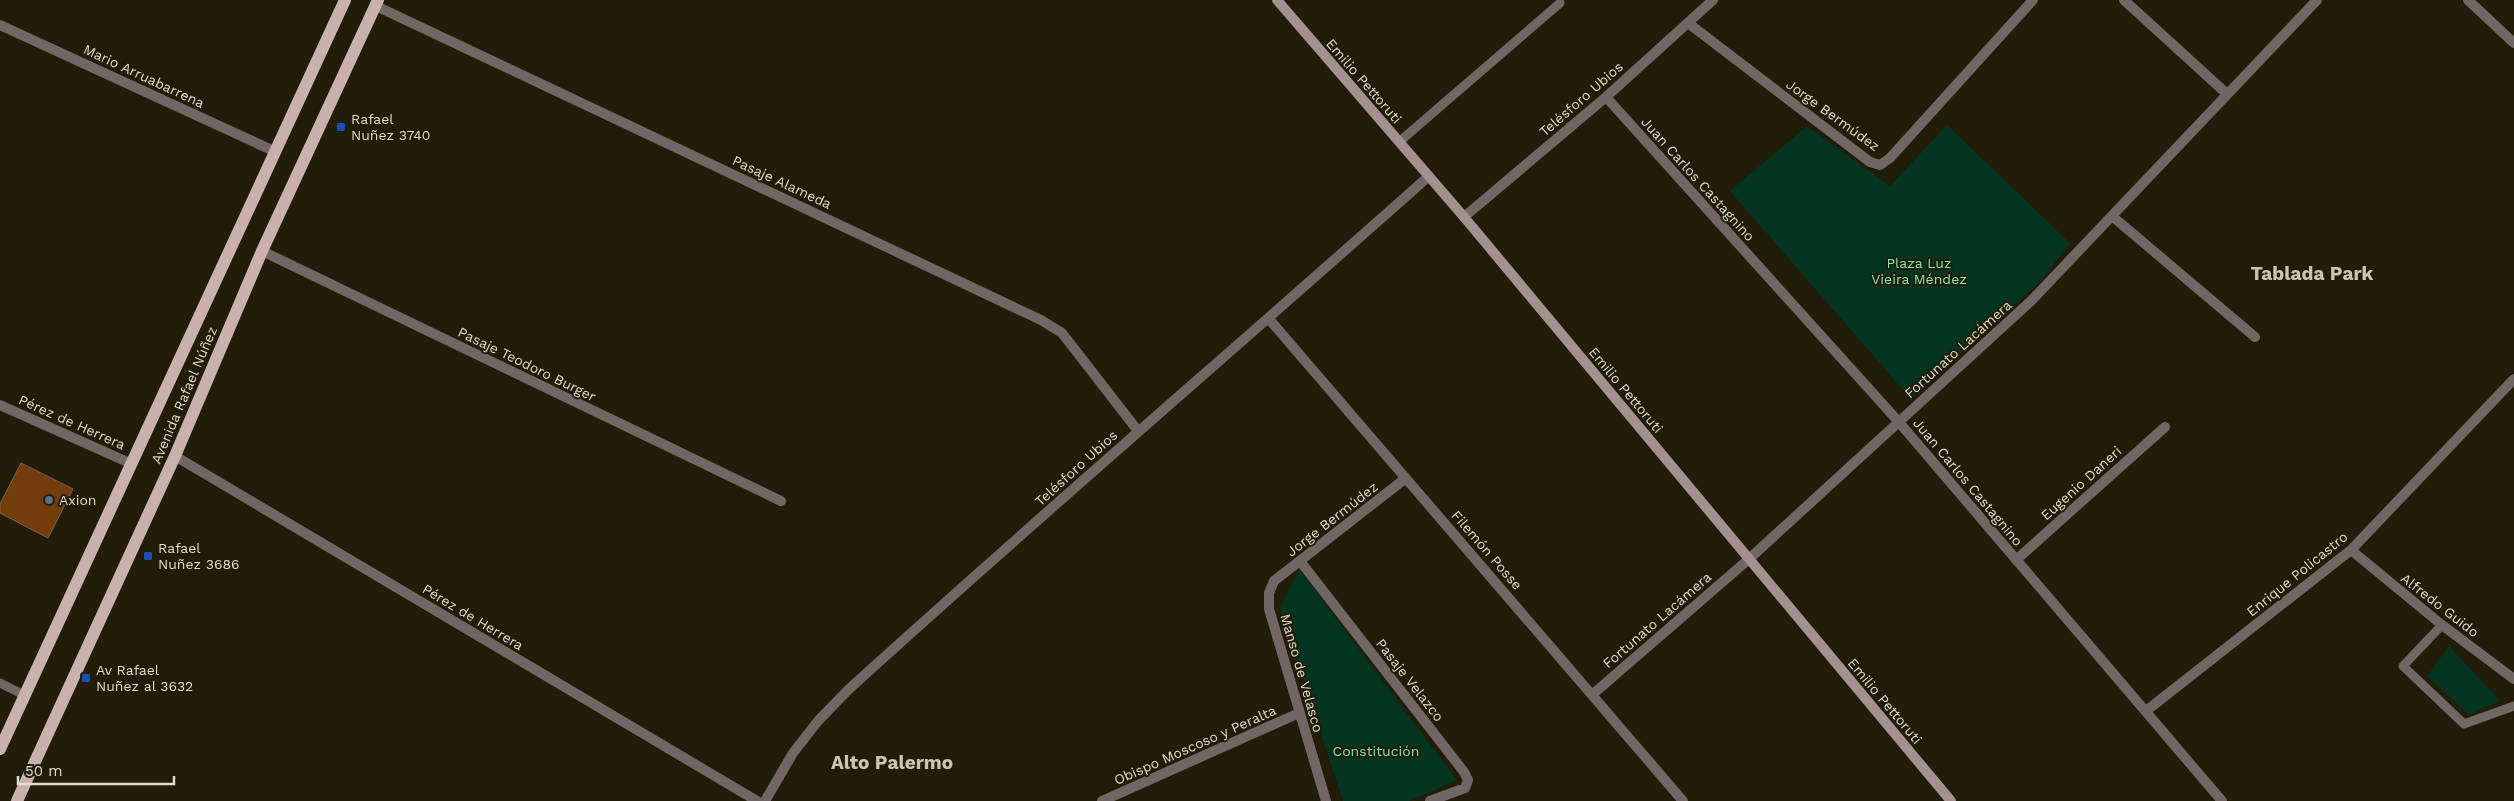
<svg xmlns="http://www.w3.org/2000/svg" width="2514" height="801" font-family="'Work Sans',sans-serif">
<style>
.green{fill:#043521}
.building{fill:#733c0b;stroke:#7a6556}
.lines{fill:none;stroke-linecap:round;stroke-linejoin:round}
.lane{stroke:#726665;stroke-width:9}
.street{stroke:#726665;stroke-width:10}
.secondary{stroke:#a4908e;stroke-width:10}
.primary{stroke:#cab1ae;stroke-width:12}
.transit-dot{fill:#1a4fb4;stroke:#211d09;stroke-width:2}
.service-dot{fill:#5c6f8a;stroke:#211d09;stroke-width:2}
.labels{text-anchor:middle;stroke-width:4;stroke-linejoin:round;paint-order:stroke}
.street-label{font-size:14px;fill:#dedbcf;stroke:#211d09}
.poi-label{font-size:14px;fill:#dedbcf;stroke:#211d09;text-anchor:start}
.park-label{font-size:14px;fill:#7de8b4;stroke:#211d09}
.district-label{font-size:19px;font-weight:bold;fill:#cac5ac;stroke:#211d09}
</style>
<rect width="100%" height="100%" fill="#211d09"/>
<path class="green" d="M1947,125L2070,243L2041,281L1911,399L1730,191L1807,126L1890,186Z
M1299,569L1457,780L1409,801H1343L1280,608Z
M2449,646L2500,701L2469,715L2427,676Z"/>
<path class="building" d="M21,463L73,489L48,538L0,513V504Z"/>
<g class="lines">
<path class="lane" d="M1399,142L1560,3
M2442,625L2403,666L2464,724L2514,706
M0,683L24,695"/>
<path class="street" d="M2124,0L2227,94
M2468,0L2514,43
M376,6L1041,320L1062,333L1138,431
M1688,23L1870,162L1880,165L1890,158L2033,0
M0,25L276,152
M1606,97L1898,421L2222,801
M2112,216L2255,337
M1464,217L1606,97L1713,0
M262,251L781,501
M1269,319L1683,801
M0,405L132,464
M175,456L757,801
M2351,550L2442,625L2514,679
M2016,560L2165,427
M1300,561L1464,772L1468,780L1465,788L1430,801
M1593,694L1749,559L2031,301L2317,0
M2146,711L2351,550L2514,379
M765,801L793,753L818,721L848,690C1039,516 1236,348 1429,176
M1102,801L1299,713
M1326,801L1269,609V593L1274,581L1406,478"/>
<path class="secondary" d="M1277,0L1464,217L1951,801"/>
<path class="primary" d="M0,749L345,0
M17,801L175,456L262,251L378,0"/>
</g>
<g class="transit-dot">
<rect x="336" y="122" width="10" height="10" rx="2.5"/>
<rect x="143" y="551" width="10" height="10" rx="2.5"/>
<rect x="81" y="673" width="10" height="10" rx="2.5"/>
</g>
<circle class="service-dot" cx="49" cy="500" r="5"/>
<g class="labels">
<g class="street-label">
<text transform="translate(144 76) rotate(25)" y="5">Mario Arruabarrena</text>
<text transform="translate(1364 81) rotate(49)" y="5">Emilio Pettoruti</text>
<text transform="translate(1581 99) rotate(-41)" y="5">Telésforo Ubios</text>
<text transform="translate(1833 115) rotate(36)" y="5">Jorge Bermúdez</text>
<text transform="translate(1698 179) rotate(48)" y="5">Juan Carlos Castagnino</text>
<text transform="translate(782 182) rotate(25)" y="5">Pasaje Alameda</text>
<text transform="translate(1958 349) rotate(-42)" y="5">Fortunato Lacámera</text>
<text transform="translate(527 364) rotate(26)" y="5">Pasaje Teodoro Burger</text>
<text transform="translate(1626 390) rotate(50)" y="5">Emilio Pettoruti</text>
<text transform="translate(184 395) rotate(-67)" y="5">Avenida Rafael Núñez</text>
<text transform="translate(72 422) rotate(24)" y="5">Pérez de Herrera</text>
<text transform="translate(1076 468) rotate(-42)" y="5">Telésforo Ubios</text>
<text transform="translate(1968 482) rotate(50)" y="5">Juan Carlos Castagnino</text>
<text transform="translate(2081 483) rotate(-42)" y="5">Eugenio Daneri</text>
<text transform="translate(1332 519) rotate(-38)" y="5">Jorge Bermúdez</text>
<text transform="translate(1487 550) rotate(49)" y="5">Filemón Posse</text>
<text transform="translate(2297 574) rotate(-39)" y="5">Enrique Policastro</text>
<text transform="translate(2440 605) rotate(38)" y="5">Alfredo Guido</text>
<text transform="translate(473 617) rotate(31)" y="5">Pérez de Herrera</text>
<text transform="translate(1657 620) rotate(-41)" y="5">Fortunato Lacámera</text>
<text transform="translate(1302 673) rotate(74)" y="5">Manso de Velasco</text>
<text transform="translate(1410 680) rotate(52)" y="5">Pasaje Velazco</text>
<text transform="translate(1885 701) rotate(50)" y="5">Emilio Pettoruti</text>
<text transform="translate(1195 745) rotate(-24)" y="5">Obispo Moscoso y Peralta</text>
</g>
<g class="poi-label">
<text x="351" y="124">Rafael<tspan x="351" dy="16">Nuñez 3740</tspan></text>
<text x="59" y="505">Axion</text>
<text x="158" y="553">Rafael<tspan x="158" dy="16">Nuñez 3686</tspan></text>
<text x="96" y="675">Av Rafael<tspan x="96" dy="16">Nuñez al 3632</tspan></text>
</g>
<g class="park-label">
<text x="1919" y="268">Plaza Luz<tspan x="1919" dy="16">Vieira Méndez</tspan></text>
<text x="1376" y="756">Constitución</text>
</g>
<g class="district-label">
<text x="2312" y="280">Tablada Park</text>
<text x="892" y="769">Alto Palermo</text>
</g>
</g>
<path d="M18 776v8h156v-8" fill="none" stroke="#dedbcf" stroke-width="2.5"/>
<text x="25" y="776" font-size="15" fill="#dedbcf" stroke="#211d09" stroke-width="4" paint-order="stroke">50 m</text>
</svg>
